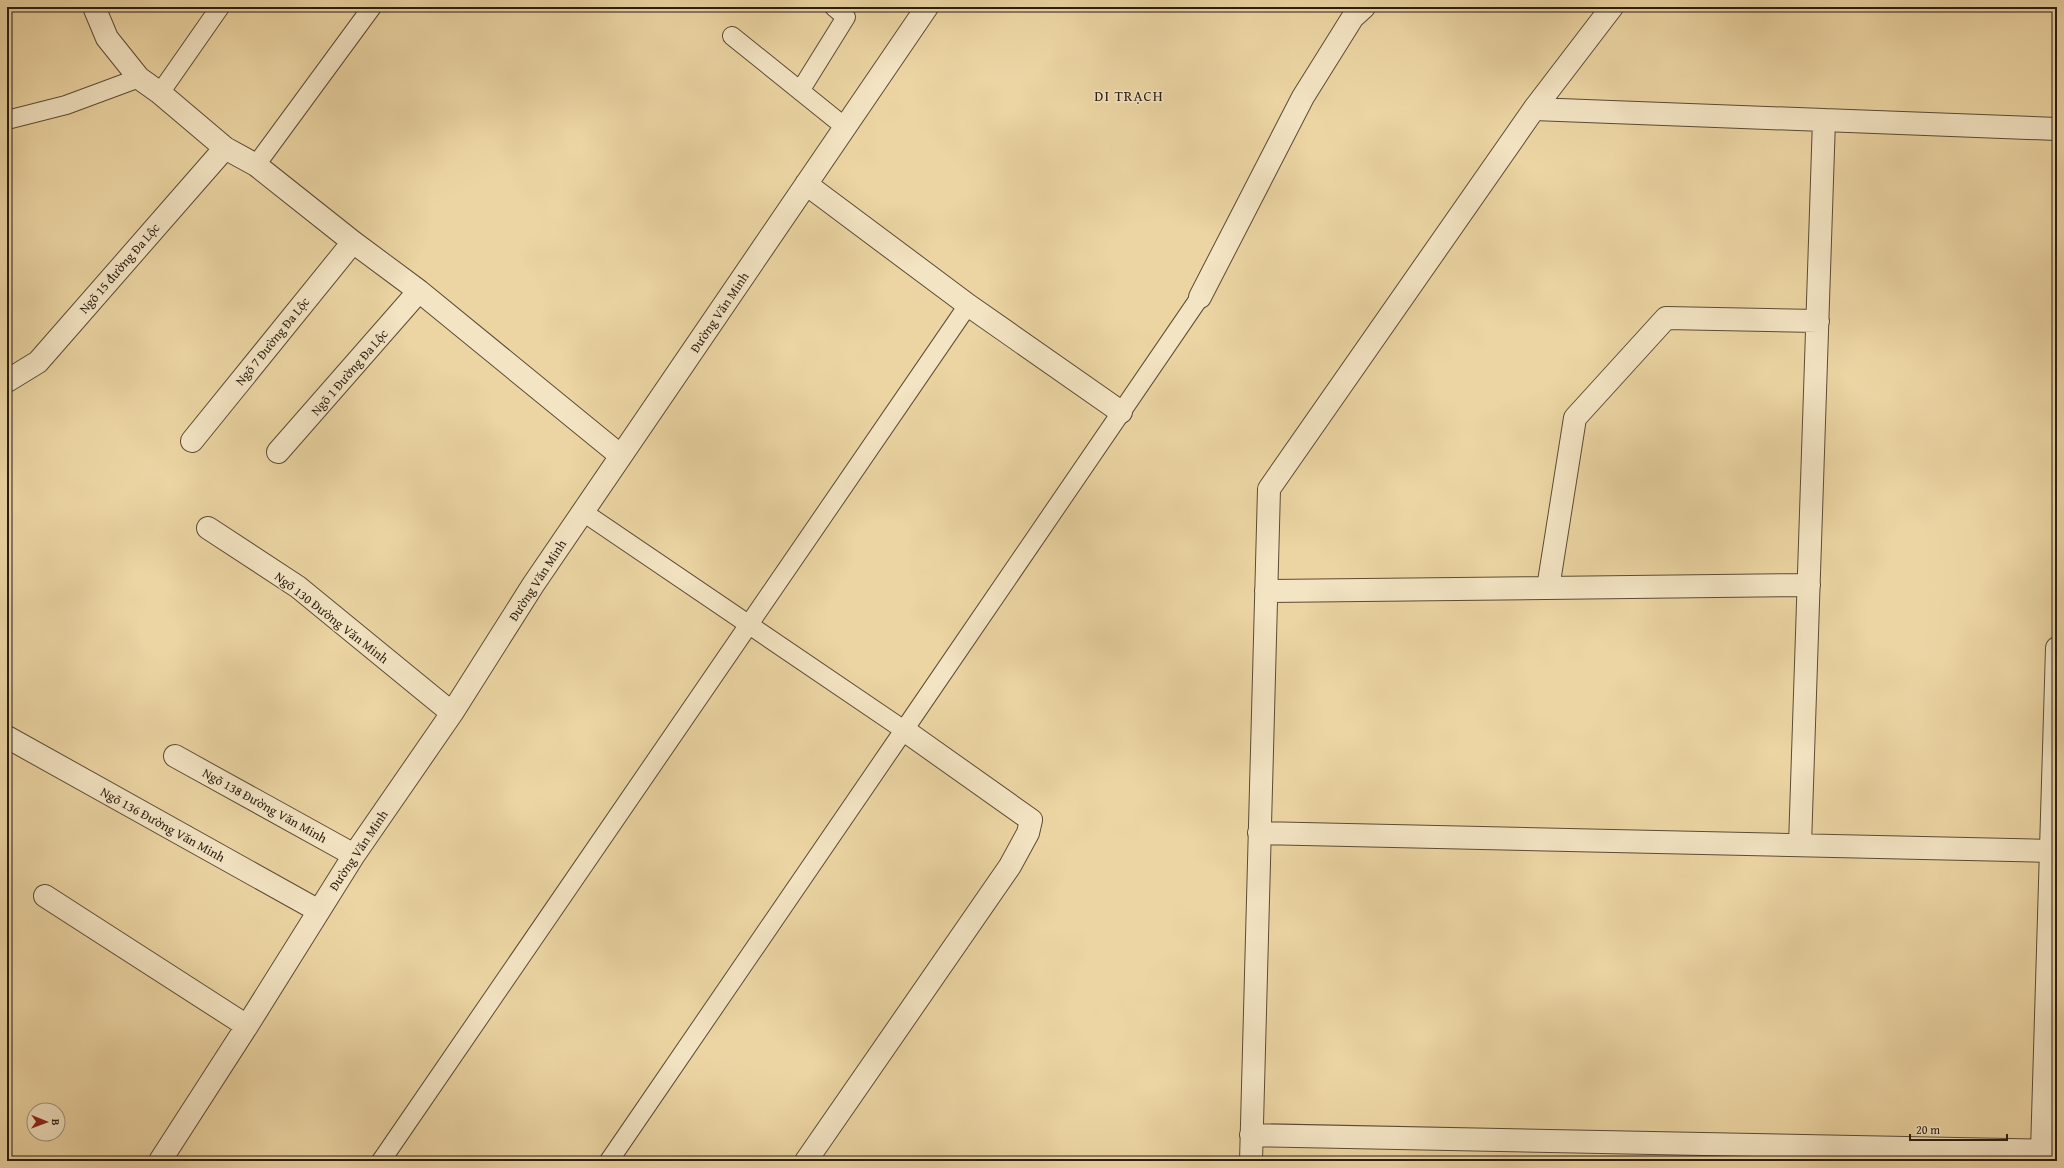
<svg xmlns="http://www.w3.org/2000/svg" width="2064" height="1168" font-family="'Gentium Book Plus',serif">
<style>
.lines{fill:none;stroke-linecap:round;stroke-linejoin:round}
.lane-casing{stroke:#5b4b36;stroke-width:20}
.street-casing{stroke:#5b4b36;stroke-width:24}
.lane{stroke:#f3e4c3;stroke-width:18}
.street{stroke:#f3e4c3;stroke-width:22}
.labels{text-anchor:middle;stroke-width:3;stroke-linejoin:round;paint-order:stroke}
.street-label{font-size:13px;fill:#2b1d12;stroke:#f3e4c3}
.quarter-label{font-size:15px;letter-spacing:1px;fill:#2b1d12;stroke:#f3e4c3}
</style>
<rect width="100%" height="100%" fill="#ecd5a3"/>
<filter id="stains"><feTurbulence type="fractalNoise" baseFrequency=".005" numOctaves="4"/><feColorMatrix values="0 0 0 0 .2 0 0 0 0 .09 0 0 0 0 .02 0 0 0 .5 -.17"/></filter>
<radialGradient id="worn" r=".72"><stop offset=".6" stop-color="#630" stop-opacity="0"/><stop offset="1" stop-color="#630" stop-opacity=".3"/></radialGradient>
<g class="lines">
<defs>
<path id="lane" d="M732,36L845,127
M800,91L846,17L834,7
M160,93L220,7
M7,120L66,105L139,78
M256,165L372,7
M583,512L904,730L609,1161
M904,730L1200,297
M381,1161L968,305"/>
<path id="street" d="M94,7L107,38L139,78L160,93L225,148L256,165L353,242L419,291L621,456
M1534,109L2057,129
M806,184L968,305L1121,412
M1200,297L1303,97L1353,17L1364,7
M7,381L38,362L225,148
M192,441L353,242
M278,452L419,291
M208,528L298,587L452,713
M1548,588L1575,418L1666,318L1818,321
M1266,591L1809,585
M7,737L319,911
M175,756L354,855
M1259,833L2051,851
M1800,845L1824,120
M45,896L247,1026
M1251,1135L2057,1151
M2042,1151L2057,648
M160,1161L247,1026L354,855L452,713L533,585L927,7
M806,1161L1010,866L1028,833L1031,820L904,730
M1251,1161L1269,489L1534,109L1612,7"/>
</defs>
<use href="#lane" class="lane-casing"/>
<use href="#street" class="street-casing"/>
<use href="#lane" class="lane"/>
<use href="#street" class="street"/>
</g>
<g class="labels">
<g class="street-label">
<text transform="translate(119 268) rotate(-49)" y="5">Ngõ 15 đường Đa Lộc</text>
<text transform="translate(719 312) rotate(-56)" y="5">Đường Văn Minh</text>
<text transform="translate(272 341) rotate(-51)" y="5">Ngõ 7 Đường Đa Lộc</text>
<text transform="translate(349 372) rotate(-49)" y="5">Ngõ 1 Đường Đa Lộc</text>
<text transform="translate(537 580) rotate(-57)" y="5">Đường Văn Minh</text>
<text transform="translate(332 617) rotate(38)" y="5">Ngõ 130 Đường Văn Minh</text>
<text transform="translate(265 805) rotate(29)" y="5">Ngõ 138 Đường Văn Minh</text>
<text transform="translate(163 824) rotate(29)" y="5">Ngõ 136 Đường Văn Minh</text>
<text transform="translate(358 850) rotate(-56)" y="5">Đường Văn Minh</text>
</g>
<g class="quarter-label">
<text x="1129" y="101">DI TRẠCH</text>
</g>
</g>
<rect width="2064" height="1168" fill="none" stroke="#ecd5a3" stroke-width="24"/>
<rect x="8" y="8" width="2048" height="1152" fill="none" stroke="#2b1d12" stroke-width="2"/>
<rect x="12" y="12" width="2040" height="1144" fill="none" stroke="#2b1d12"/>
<g transform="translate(46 1122) rotate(91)"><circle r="19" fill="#f3e4c3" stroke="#a3947c"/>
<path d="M0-3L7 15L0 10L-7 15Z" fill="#8f2418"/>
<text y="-6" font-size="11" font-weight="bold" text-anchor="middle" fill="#2b1d12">B</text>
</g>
<path d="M1910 1134v6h97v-6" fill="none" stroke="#2b1d12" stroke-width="2"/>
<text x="1916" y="1134" font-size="12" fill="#2b1d12" stroke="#f3e4c3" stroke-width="3" paint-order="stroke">20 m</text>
<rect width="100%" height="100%" filter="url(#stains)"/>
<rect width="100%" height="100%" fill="url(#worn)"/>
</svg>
